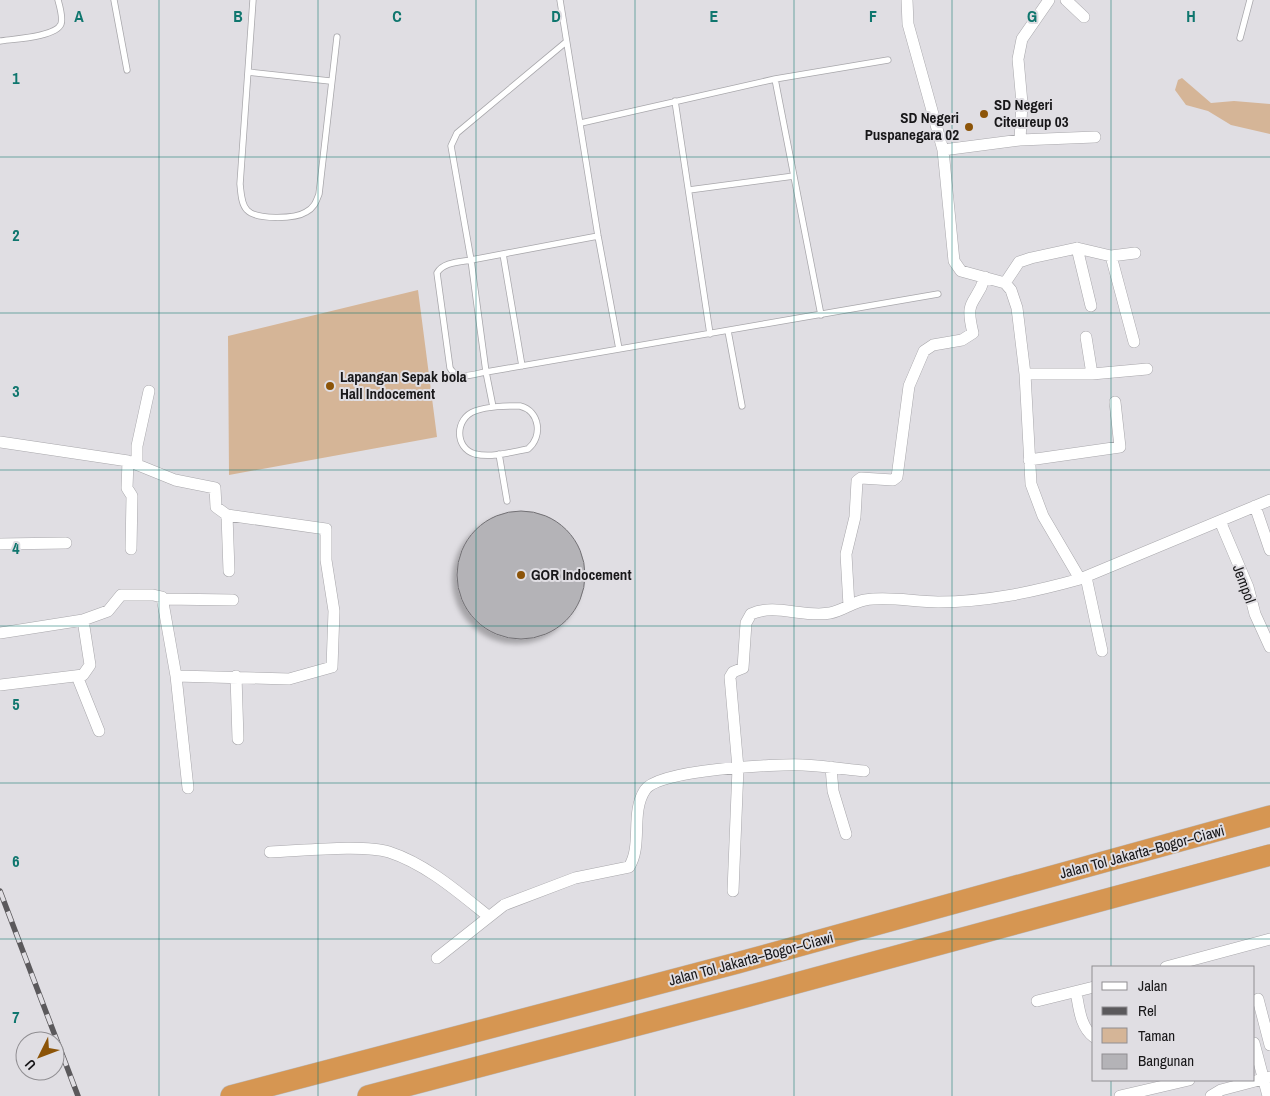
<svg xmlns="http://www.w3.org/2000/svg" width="1270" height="1096" font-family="'Archivo Narrow',sans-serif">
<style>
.green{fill:#d5b597}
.building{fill:#b4b3b7;stroke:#727074;filter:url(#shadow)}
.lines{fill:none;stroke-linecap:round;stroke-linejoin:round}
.lane-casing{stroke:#a8a7ab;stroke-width:7}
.street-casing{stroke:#a8a7ab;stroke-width:12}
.highway-casing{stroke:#bab9ba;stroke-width:22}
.lane{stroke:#fff;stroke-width:5.5}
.street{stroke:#fff;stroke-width:11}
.highway{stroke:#d69652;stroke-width:21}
.rail-casing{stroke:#5b595c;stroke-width:5.5}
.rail{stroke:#e0dee3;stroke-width:4;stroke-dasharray:11;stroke-linecap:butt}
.grid{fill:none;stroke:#0f766e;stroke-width:1;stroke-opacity:0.55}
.poi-dot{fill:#8c5408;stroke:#e0dee3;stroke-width:2}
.labels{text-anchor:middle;stroke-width:4;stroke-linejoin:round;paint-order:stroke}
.poi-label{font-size:15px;font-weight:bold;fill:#181719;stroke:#e0dee3;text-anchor:start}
.street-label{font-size:15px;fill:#181719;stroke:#e0dee3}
.grid-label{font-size:16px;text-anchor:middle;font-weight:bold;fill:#0f766e;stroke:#e0dee3;stroke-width:4;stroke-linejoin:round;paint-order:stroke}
</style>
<defs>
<filter id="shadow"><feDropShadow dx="-4.5" dy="4.5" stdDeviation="2.5" flood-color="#0004"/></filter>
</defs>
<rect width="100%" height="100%" fill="#e0dee3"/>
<path class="green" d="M1182,78L1211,103L1234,101L1270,104V134L1231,125L1208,111L1186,105L1175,90L1178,80Z
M418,290L437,437L229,475L228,336Z"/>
<path class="building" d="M457 575a64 64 0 1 1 128 0a64 64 0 1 1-128 0Z"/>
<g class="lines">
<defs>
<path id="lane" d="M114,0L127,70
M253,0L240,184C241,192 241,204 247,210C256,220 295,219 306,212C314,208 316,202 319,194L337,37
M560,0L598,236L619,349
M1240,38L1250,0
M0,41C13,39 56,37 61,24C63,18 60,7 58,0
M566,42L457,133L451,146L471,260L486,372C473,374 457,381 450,368L437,273C443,262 460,262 471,260L598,236
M248,72L330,81
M775,79L821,315
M675,101L710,334
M581,123L775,79L888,60
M689,190L794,176
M503,254L522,366
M728,331L742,406
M520,406C540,411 543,437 528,449C512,452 492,458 475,454C454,448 455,418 475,411C489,406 505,406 520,406Z
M493,407L486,372L938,294
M499,454L507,501"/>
<path id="street" d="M907,0L908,24L943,150L954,261L961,271L1005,283L1011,290L1017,308L1025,374L1031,484L1043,516L1080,579L1270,500
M1066,0L1084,17
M1020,140L1022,103L1018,59L1022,39L1049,0
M943,150L1020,140L1095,137
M1077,248L1091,306
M1111,256L1134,342
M1005,283L1019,262L1031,258L1077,248L1111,256L1135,253
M1086,337L1092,374
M1025,374H1092L1147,369
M0,442L128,461L175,480L215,488L216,507L227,515L326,529V560L334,611L332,667L289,679L176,676
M1029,460L1120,447L1115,402
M128,461L127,488L132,496L131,549
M137,464V446L149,391
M1255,506L1270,550
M227,515L229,571
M1220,521L1248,587L1255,614L1270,647
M0,544L66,543
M1086,577L1102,651
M164,599L233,600
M849,606L846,554L855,517L857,481L861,478L893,480L897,477L909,386L924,351L933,345L962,340L973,333C964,297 976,306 985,277
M0,633L83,620L108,611L121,595H153L162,597L176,676L188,788
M77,676L99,731
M236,676L238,739
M0,685L83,675L90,665L83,620
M831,767L833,791L846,834
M270,852C300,851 363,844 389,852C426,864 458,892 488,916
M733,891L738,768L730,677L733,672L743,668L746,623L751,614C775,603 804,618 830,613C842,611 853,602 865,600C889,596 914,602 938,602C987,602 1033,592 1080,579
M437,958L504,905L575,878L629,867C643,845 630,813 645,790C658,769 777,764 803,765C824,766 844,769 864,771
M1166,967L1270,939
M1076,992C1079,1007 1080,1027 1094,1037
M1258,999L1270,1045
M1037,1001L1094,987
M1254,1043L1268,1096
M1120,1096L1189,1080
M1211,1096L1221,1090L1270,1077"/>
<path id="highway" d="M231,1096L737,963L1270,816
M368,1096L741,998L1270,855"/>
</defs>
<use href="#lane" class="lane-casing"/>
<use href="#street" class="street-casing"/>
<use href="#highway" class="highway-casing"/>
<use href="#lane" class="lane"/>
<use href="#street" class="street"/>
<use href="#highway" class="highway"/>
<defs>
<path id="rail" d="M0,891L78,1096"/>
</defs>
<use href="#rail" class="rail-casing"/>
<use href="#rail" class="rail"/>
</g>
<path class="grid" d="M159,0V1096M318,0V1096M476,0V1096M635,0V1096M794,0V1096M952,0V1096M1111,0V967M0,157H1270M0,313H1270M0,470H1270M0,626H1270M0,783H1270M0,939H1270M1111,1080V1096"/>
<g class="poi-dot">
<circle cx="984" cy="114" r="5"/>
<circle cx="969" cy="127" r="5"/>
<circle cx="330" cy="386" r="5"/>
<circle cx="521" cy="575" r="5"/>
</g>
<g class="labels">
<g class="poi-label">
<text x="994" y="110">SD Negeri<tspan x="994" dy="17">Citeureup 03</tspan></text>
<text x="959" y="123" text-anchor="end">SD Negeri<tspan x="959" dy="17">Puspanegara 02</tspan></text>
<text x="340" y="382">Lapangan Sepak bola<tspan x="340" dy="17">Hall Indocement</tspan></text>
<text x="531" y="580">GOR Indocement</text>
</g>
<g class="street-label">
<text transform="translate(1244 584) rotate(70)" y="5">Jempol</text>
<text transform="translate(1142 852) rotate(-15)" y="5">Jalan Tol Jakarta–Bogor–Ciawi</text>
<text transform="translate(751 959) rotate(-15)" y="5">Jalan Tol Jakarta–Bogor–Ciawi</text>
</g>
</g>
<g class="grid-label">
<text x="79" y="22">A</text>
<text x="238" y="22">B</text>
<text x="397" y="22">C</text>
<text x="556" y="22">D</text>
<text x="714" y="22">E</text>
<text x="873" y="22">F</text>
<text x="1032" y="22">G</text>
<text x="1191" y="22">H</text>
<text x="16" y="84">1</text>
<text x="16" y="241">2</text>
<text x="16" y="397">3</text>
<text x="16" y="554">4</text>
<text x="16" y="710">5</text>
<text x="16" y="867">6</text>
<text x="16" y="1023">7</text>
</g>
<rect x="1092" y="966" width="162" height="115" fill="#e0dee3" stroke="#908e92"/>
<rect x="1102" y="982" width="25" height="8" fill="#ffffff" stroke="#908e92"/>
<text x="1138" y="991" font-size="15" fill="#181719">Jalan</text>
<rect x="1102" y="1007" width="25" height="8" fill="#5b595c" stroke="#908e92"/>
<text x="1138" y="1016" font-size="15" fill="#181719">Rel</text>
<rect x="1102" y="1028" width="25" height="15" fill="#d5b597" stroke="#908e92"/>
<text x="1138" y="1041" font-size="15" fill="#181719">Taman</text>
<rect x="1102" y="1054" width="25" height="15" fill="#b4b3b7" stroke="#908e92"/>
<text x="1138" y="1066" font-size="15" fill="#181719">Bangunan</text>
<g transform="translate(40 1056) rotate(228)"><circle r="24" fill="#e0dee3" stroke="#908e92"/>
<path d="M0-4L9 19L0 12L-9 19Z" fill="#8c5408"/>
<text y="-8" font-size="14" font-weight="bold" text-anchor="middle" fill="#181719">U</text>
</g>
</svg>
